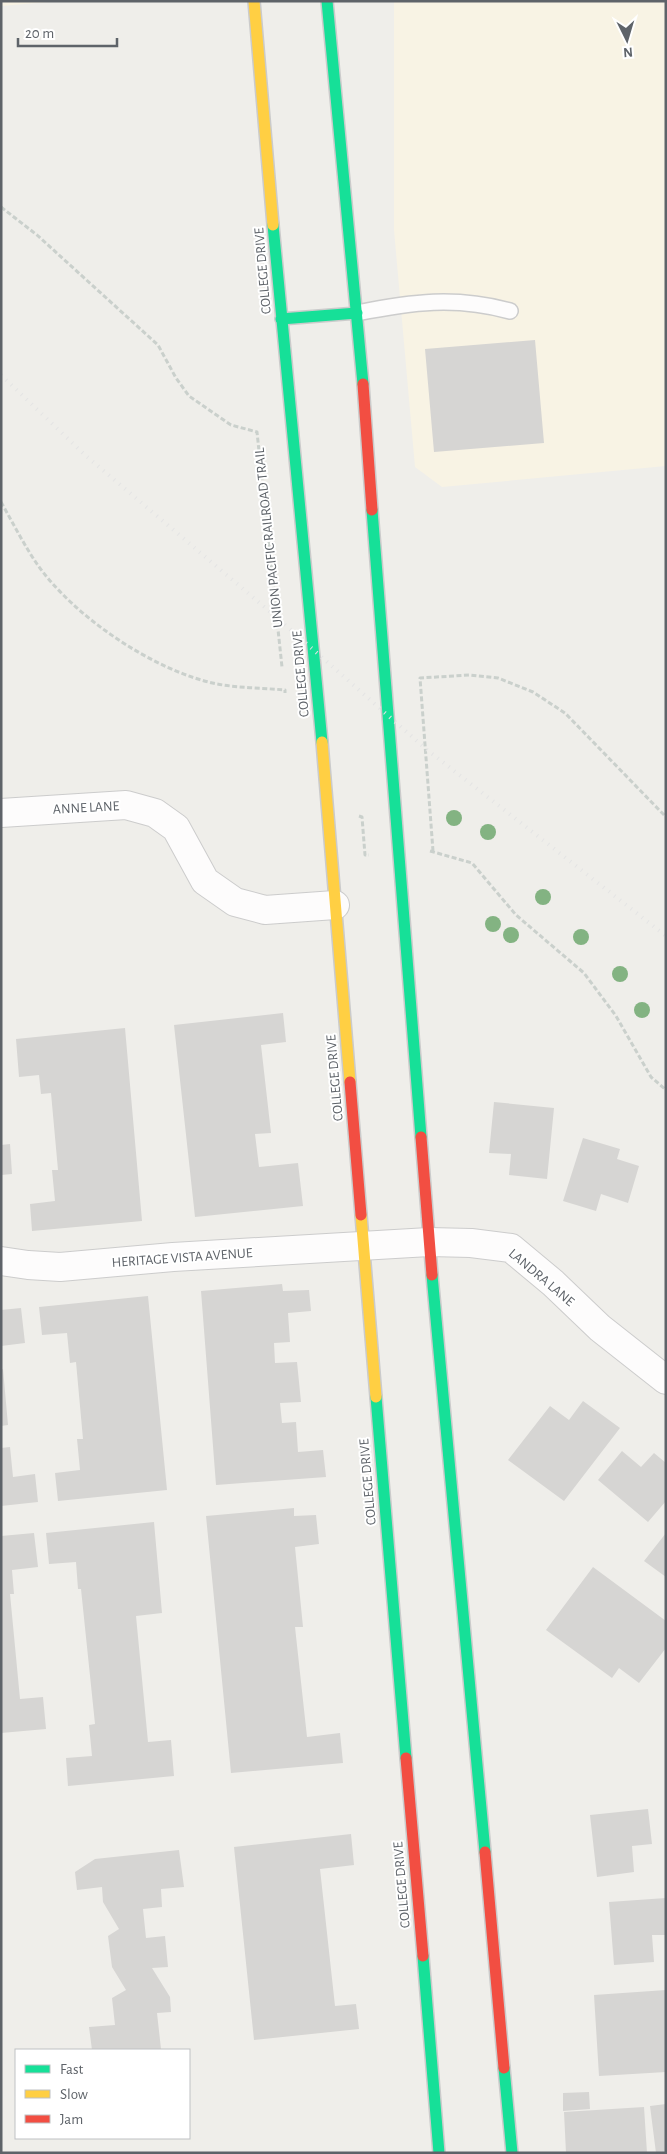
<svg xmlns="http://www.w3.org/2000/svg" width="667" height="2154" font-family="'Alegreya Sans',sans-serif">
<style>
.commercial{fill:#f8f3e4}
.building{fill:#d6d5d3}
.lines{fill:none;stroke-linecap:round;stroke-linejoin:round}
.lane-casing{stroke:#ccc;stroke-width:18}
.street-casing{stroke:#ccc;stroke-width:30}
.fast-casing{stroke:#cbcbcb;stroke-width:14}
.slow-casing{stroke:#cbcbcb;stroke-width:14}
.jam-casing{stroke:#cbcbcb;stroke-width:14}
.path{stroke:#cad0cc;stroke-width:3;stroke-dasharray:5 2.5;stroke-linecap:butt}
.lane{stroke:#fdfcfc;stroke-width:15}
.street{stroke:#fdfcfc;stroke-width:28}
.fast{stroke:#16e098;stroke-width:11}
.slow{stroke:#ffcf43;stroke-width:11}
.jam{stroke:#f24e42;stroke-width:11}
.rail{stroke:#e4e4e4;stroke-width:4;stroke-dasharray:1 6;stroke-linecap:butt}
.tree{fill:#83b382}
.labels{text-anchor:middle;stroke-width:4;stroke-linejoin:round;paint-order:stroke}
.street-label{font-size:14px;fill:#5e6369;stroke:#fff}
</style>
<rect width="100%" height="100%" fill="#efeeea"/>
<path class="commercial" d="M1,1H61L1,6Z
M394,1H666V466L442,487L415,467L394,230Z"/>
<path class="building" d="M535,340L544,443L434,452L425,349Z
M283,1013L286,1042L261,1045L271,1133L255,1134L259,1167L298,1163L303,1206L195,1217L174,1025Z
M125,1028L142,1221L32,1231L30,1204L55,1201L52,1170H58L51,1093L41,1094L39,1075L19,1077L16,1039Z
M494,1102L554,1108L547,1179L509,1175L511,1154L489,1153Z
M583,1138L620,1149L617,1159L639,1166L628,1203L601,1194L596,1211L563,1201Z
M10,1144L12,1174L1,1175V1145Z
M282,1284L283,1291L309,1290L311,1311L288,1313L290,1342L274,1343L275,1363L297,1362L301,1402L280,1403L282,1423L296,1422L298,1452L323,1450L326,1477L216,1485L201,1291Z
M148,1296L167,1490L58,1501L55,1473L80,1470L77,1439H83L76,1362L70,1363L67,1333L42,1335L39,1307Z
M21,1308L25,1343L1,1346V1310Z
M3,1369L8,1425L1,1426V1370Z
M583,1401L620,1428L564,1501L508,1460L550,1406L569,1420Z
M10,1447L13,1477L35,1474L38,1502L1,1506V1448Z
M622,1451L641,1467L654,1453L666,1463V1501L648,1522L598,1480Z
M294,1508V1516L316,1515L319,1544L295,1547L303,1627H295L307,1737L340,1733L343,1763L231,1773L206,1516Z
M154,1522L162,1613L136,1616L148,1742L171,1740L174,1776L68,1786L66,1758L92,1756L89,1725L95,1724L81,1589H78L76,1562L49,1564L46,1533Z
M34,1533L38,1567L12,1570L14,1594H10L20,1699L43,1697L46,1729L1,1733V1536Z
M666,1533V1577L644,1561Z
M593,1567L666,1621V1648L639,1683L619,1668L612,1678L546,1630Z
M648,1809L652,1844L632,1846L634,1872L597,1877L590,1815Z
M351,1834L354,1865L320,1869L335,2006L356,2004L359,2029L254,2040L234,1847Z
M179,1850L184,1887L161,1889L162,1907L143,1909L146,1938L165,1936L168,1967L152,1968L170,1997L171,2012L157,2013L161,2049L92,2050L89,2027L115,2025L112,1998L126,1990L112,1967L108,1936L119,1929L103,1902L102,1887L77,1890L75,1872L95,1859Z
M666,1898V1935H652L654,1962L614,1965L609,1902Z
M666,1990V2072L599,2076L594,1995Z
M589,2092L590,2109L563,2111V2093Z
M666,2104V2153H656L650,2106Z
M644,2107L647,2153H566L564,2112Z"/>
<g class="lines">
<defs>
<path id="lane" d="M357,313C412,302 455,296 510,311"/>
<path id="street" d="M1,813L126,805L155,813L176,828L205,881L235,902L265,910L335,905
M1,1261L28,1265L60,1267L173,1257L429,1242L471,1243L511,1248L553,1283L600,1328L666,1380"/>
<path id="fast" d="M327,1L363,384
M273,225L322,742
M281,319L357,313
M372,510L421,1137
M432,1275L485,1852
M376,1397L406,1758
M423,1956L439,2153
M504,2068L512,2153"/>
<path id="slow" d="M254,1L273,225
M322,742L350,1082
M361,1215L376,1397"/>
<path id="jam" d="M363,384L372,510
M350,1082L361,1215
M421,1137L432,1275
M406,1758L423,1956
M485,1852L504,2068"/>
</defs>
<use href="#lane" class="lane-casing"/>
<use href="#street" class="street-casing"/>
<use href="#fast" class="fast-casing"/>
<use href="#slow" class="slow-casing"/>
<use href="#jam" class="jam-casing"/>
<path class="path" d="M1,207L37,235L158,345L176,378L189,396L231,425L257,432L282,667
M1,502C13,523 24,545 37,564C74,617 154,671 217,684C239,688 263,688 285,690V693
M359,816L362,817L365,855H369
M430,851L472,863L516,915L584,973L616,1016L651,1077L666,1090
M433,851L420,678L470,675L498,678L533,692L565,713L666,817"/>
<use href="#lane" class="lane"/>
<use href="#street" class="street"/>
<use href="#fast" class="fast"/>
<use href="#slow" class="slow"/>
<use href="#jam" class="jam"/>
<path class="rail" d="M1,375L85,455L275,616L426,749L666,936"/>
</g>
<g class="tree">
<circle cx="454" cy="818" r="8"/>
<circle cx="488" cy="832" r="8"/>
<circle cx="543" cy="897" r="8"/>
<circle cx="493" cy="924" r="8"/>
<circle cx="511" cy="935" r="8"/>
<circle cx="581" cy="937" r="8"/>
<circle cx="620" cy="974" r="8"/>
<circle cx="642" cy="1010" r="8"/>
</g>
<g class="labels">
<g class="street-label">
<text transform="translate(262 271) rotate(-95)" y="5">COLLEGE DRIVE</text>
<text transform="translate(268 538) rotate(-96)" y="5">UNION PACIFIC RAILROAD TRAIL</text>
<text transform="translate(300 674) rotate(-95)" y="5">COLLEGE DRIVE</text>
<text transform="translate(86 807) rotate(-3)" y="5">ANNE LANE</text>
<text transform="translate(334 1078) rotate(-95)" y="5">COLLEGE DRIVE</text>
<text transform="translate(182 1257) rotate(-4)" y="5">HERITAGE VISTA AVENUE</text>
<text transform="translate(542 1277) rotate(40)" y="5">LANDRA LANE</text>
<text transform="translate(367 1482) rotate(-95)" y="5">COLLEGE DRIVE</text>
<text transform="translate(401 1885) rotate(-95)" y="5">COLLEGE DRIVE</text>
</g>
</g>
<rect width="667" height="2154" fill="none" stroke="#5e6369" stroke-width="5"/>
<rect x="15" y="2049" width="175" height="90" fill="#ffffff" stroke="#bfc1c3"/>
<rect x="25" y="2065" width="25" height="8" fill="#16e098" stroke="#bfc1c3"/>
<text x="60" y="2074" font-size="15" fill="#5e6369">Fast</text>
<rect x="25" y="2090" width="25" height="8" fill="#ffcf43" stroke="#bfc1c3"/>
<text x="60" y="2099" font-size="15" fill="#5e6369">Slow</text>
<rect x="25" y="2115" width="25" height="8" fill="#f24e42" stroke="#bfc1c3"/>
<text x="60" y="2124" font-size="15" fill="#5e6369">Jam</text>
<g transform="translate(627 40) rotate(175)" stroke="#ffffff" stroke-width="4" paint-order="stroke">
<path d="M0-4L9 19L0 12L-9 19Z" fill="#5e6369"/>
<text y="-8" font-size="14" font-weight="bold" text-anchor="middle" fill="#5e6369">N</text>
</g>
<path d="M18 38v8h99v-8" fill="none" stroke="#5e6369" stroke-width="2.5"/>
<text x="25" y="38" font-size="15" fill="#5e6369" stroke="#ffffff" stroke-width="4" paint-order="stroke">20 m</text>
</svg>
